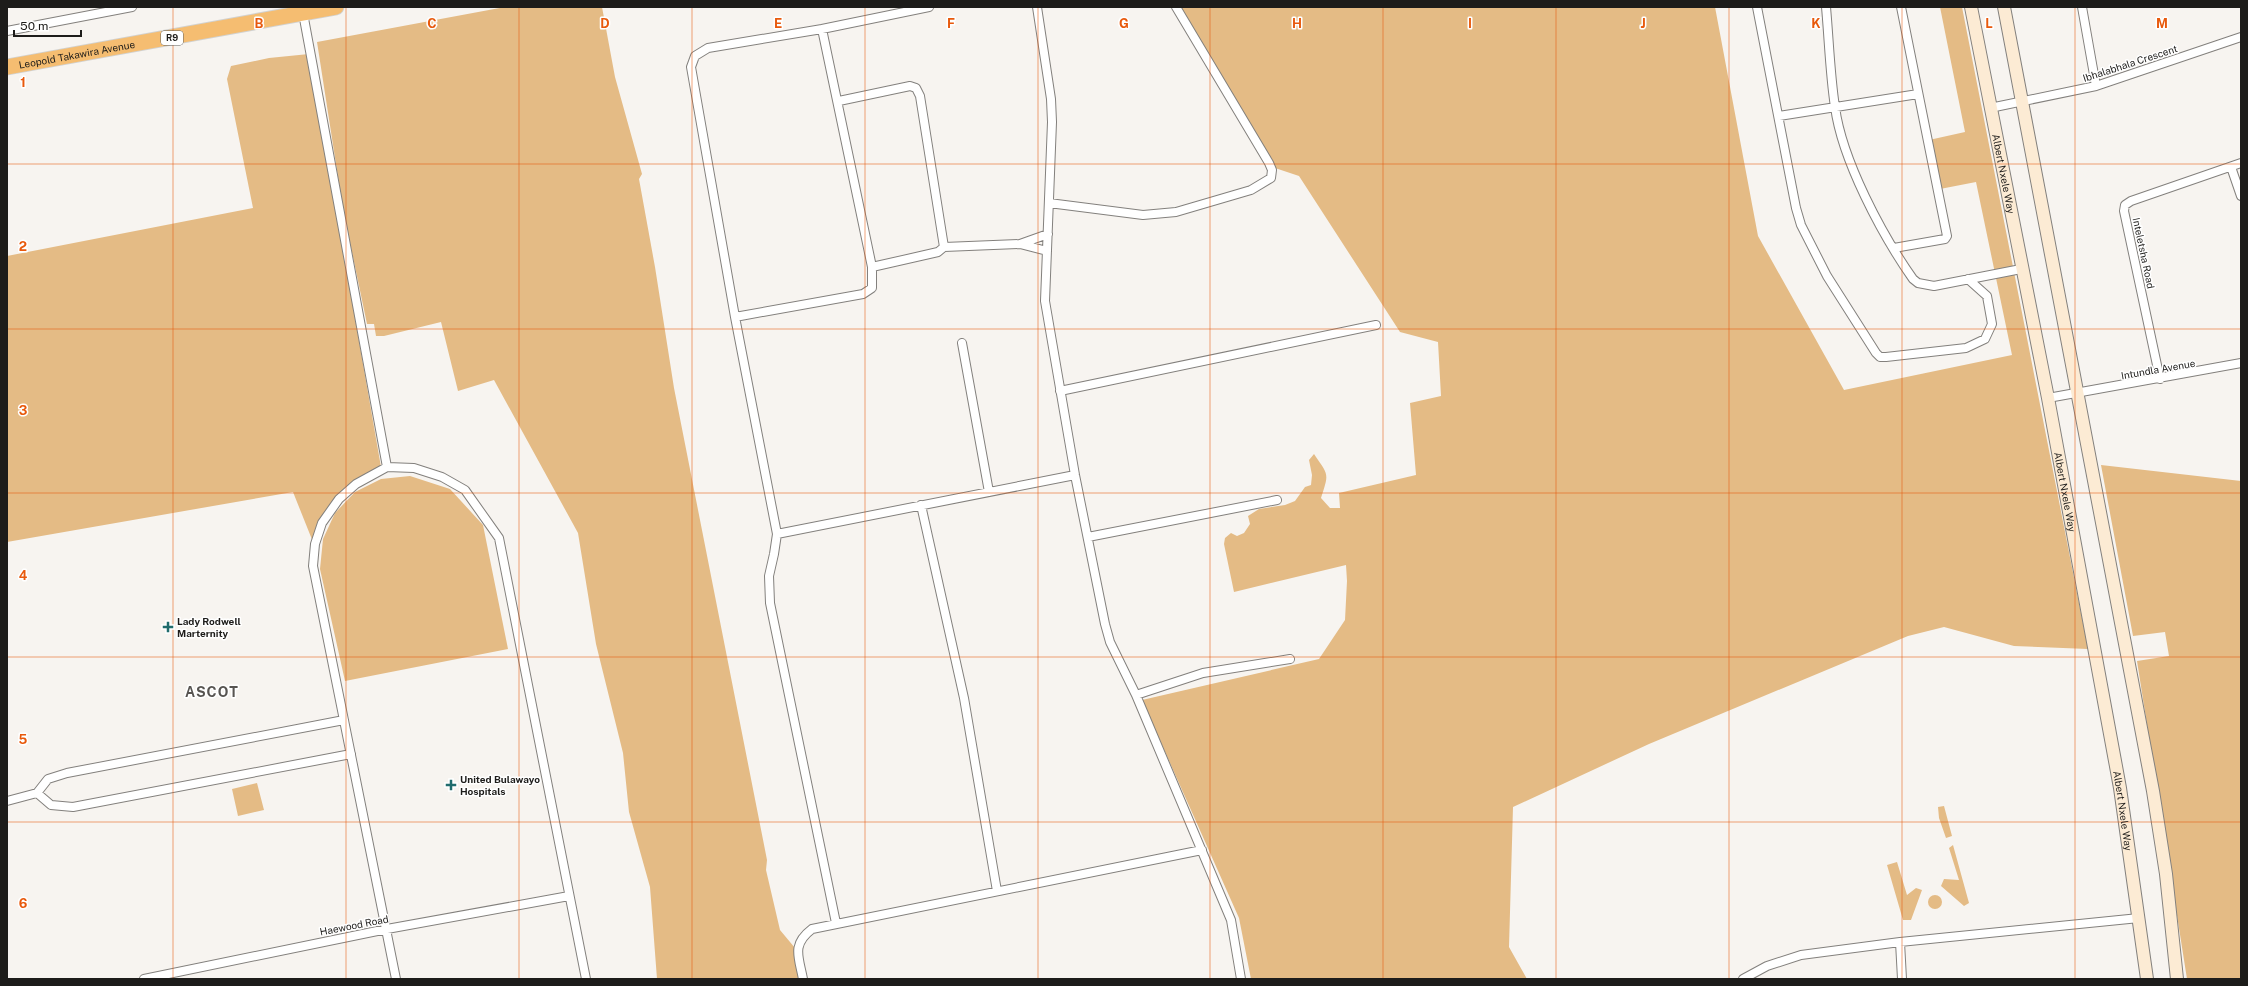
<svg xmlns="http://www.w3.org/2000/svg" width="2248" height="986" font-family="'Public Sans',sans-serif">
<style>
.green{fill:#e4bb85}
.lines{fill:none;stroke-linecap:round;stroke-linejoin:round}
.street-casing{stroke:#83807d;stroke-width:10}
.secondary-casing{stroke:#83807d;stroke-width:14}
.highway-casing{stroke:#d2d2d1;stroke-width:17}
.street{stroke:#fff;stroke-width:8}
.secondary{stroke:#fcebd4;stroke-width:12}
.highway{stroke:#f5bd71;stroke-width:15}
.grid{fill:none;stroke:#e8590c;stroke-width:1;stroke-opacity:0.55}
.poi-dot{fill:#206c6d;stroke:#fff;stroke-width:1.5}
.labels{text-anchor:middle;stroke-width:3;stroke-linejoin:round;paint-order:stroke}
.shield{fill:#fff;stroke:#61605f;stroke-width:1}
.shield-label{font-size:9px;font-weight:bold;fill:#1d1c1a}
.street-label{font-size:10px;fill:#1d1c1a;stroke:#fff}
.poi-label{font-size:10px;font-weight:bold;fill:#1d1c1a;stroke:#fff;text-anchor:start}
.district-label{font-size:14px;font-weight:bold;letter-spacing:1px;fill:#575451;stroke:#fff}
.grid-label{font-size:13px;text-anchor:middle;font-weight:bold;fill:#e8590c;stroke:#fff;stroke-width:3;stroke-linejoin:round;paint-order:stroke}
</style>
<rect width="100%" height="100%" fill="#f7f4f0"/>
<path class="green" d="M505,7H602L615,77L642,174L639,179L655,267L674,388L767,860L766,870L780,930L795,948L801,979H657L650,887L629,812L623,753L596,644L578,533L494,380L458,391L441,322L384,336H376L374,324H367L343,209L317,42Z
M1177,7H1715L1758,236L1844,390L2012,355L1976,182L1940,189L1929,140L1965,132L1940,7H1962L2088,649L2014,646L1944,627L1908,636L1649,744L1513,807L1509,947L1527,979H1251L1239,918L1142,700L1319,659L1345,620L1347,581L1346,565L1234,592L1224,544L1225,538L1231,533L1237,536L1244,533L1250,524L1248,516L1259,509L1285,505L1295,501L1305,487L1311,485L1312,475L1309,460L1314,454C1329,476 1329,473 1321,498L1330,508H1340L1339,493L1416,475L1410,403L1441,396L1438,342L1400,332L1299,176L1275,168Z
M309,54L381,467L355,481L313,542L293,492L7,542V256L253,208L227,79L231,66L269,58Z
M2101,465L2241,481V979H2187L2137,661L2169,656L2165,632L2133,636Z
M410,476L450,489L483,525L508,649L345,681L320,569L323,539L335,513L355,492L381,479Z
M257,783L264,810L238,816L232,789Z
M1944,806L1952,836L1946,838L1939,818L1938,807Z
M1953,845L1969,903L1964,906L1941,886L1944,879L1959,880L1949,848Z
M1897,862L1907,895L1916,888L1922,890L1911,920H1903L1887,865Z
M1928 902a7 7 0 1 1 14 0a7 7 0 1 1-14 0Z"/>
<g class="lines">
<defs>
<path id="street" d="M1037,7L1051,99L1052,122L1045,301L1075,475L1105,624L1110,642L1136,695L1231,920L1241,979
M1757,7L1796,208L1801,225L1827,276L1876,353L1880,357H1886L1966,348L1985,339L1992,324L1987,296L1968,279
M1826,7C1829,40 1830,74 1835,107C1842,160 1882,235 1913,279L1918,283L1934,286L2021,269
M2082,7L2096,86
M303,13L387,467
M7,31L132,7
M839,101L910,86L916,88L920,96L944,247L938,252L872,267
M1990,108L2096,86L2241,37
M1779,116L1918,94
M2231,167L2241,196
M1049,203L1143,215L1176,212L1251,190L1271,178L1272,170L1269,163L1176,7
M1020,244L1047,251
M944,247L1020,244L1048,234
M1894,248L1945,239L1947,236L1901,7
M735,317L863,294L872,288V267L822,29
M962,343L989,492
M2160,379L2124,211L2125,205L2131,201L2241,163
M1060,391L1376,325
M2048,398L2241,363
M921,505L964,698L997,891
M777,534L1075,475
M1088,537L1277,500
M1136,695L1203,673L1290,659
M37,793L51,805L73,807L351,754
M7,801L37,793L48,779L67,773L344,720
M836,923L770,603L769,576L774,554L777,534L735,317L691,67L695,56L708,48L822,29L929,7
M1900,942L1902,979
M144,979L387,929L569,896
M396,979L313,566L315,544L322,523L339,499L356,484L387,467L414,468L442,477L465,490L499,538L586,979
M803,979C799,957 791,945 812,929L1202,850
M1743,979L1767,966L1801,955L1900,942L2139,918"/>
<g id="secondary">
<path id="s1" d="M1971,7L2048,398L2120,788L2147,979"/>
<path d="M2004,7L2153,791L2166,874L2177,979"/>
</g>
<g id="highway">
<path id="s2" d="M7,67L336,7"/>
</g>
</defs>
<use href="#street" class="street-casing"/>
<use href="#secondary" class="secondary-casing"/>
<use href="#highway" class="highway-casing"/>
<use href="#street" class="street"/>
<use href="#secondary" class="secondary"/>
<use href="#highway" class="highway"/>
</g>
<path class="grid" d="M173,7V979M346,7V979M519,7V979M692,7V979M865,7V979M1038,7V979M1210,7V979M1383,7V979M1556,7V979M1729,7V979M1902,7V979M2075,7V979M7,164H2241M7,329H2241M7,493H2241M7,657H2241M7,822H2241"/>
<g class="poi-dot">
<path d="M166 621h4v4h4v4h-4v4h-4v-4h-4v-4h4z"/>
<path d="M449 779h4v4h4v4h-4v4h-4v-4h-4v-4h4z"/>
</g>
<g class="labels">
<rect class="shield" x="161" y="31" width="22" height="14" rx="3"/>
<g class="shield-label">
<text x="172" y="41">R9</text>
</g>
<g class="street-label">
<text dy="4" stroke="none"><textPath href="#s2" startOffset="71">Leopold Takawira Avenue</textPath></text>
<text transform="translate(2130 63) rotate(-18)" y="4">Ibhalabhala Crescent</text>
<text dy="4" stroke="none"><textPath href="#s1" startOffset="170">Albert Nxele Way</textPath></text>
<text transform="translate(2144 253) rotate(78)" y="4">Inteletsha Road</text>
<text transform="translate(2158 369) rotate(-10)" y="4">Intundla Avenue</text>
<text dy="4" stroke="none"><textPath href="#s1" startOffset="494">Albert Nxele Way</textPath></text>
<text dy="4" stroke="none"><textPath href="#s1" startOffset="818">Albert Nxele Way</textPath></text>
<text transform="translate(354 925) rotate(-11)" y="4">Haewood Road</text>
</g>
<g class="poi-label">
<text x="177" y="625">Lady Rodwell<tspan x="177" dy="12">Marternity</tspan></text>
<text x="460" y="783">United Bulawayo<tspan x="460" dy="12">Hospitals</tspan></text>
</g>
<g class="district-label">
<text x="212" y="697">ASCOT</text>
</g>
</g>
<g class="grid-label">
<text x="259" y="28">B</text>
<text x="432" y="28">C</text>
<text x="605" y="28">D</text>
<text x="778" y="28">E</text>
<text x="951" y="28">F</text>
<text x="1124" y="28">G</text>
<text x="1297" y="28">H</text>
<text x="1470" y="28">I</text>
<text x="1643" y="28">J</text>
<text x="1816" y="28">K</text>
<text x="1989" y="28">L</text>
<text x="2162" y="28">M</text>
<text x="23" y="87">1</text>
<text x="23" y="251">2</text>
<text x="23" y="415">3</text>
<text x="23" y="580">4</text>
<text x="23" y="744">5</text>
<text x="23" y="908">6</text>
</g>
<rect width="2248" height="986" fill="none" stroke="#1d1c1a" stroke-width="16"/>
<path d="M14 30v6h67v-6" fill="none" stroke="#1d1c1a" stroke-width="2"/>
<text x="20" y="30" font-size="12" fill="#1d1c1a" stroke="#ffffff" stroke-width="3" paint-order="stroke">50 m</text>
</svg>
